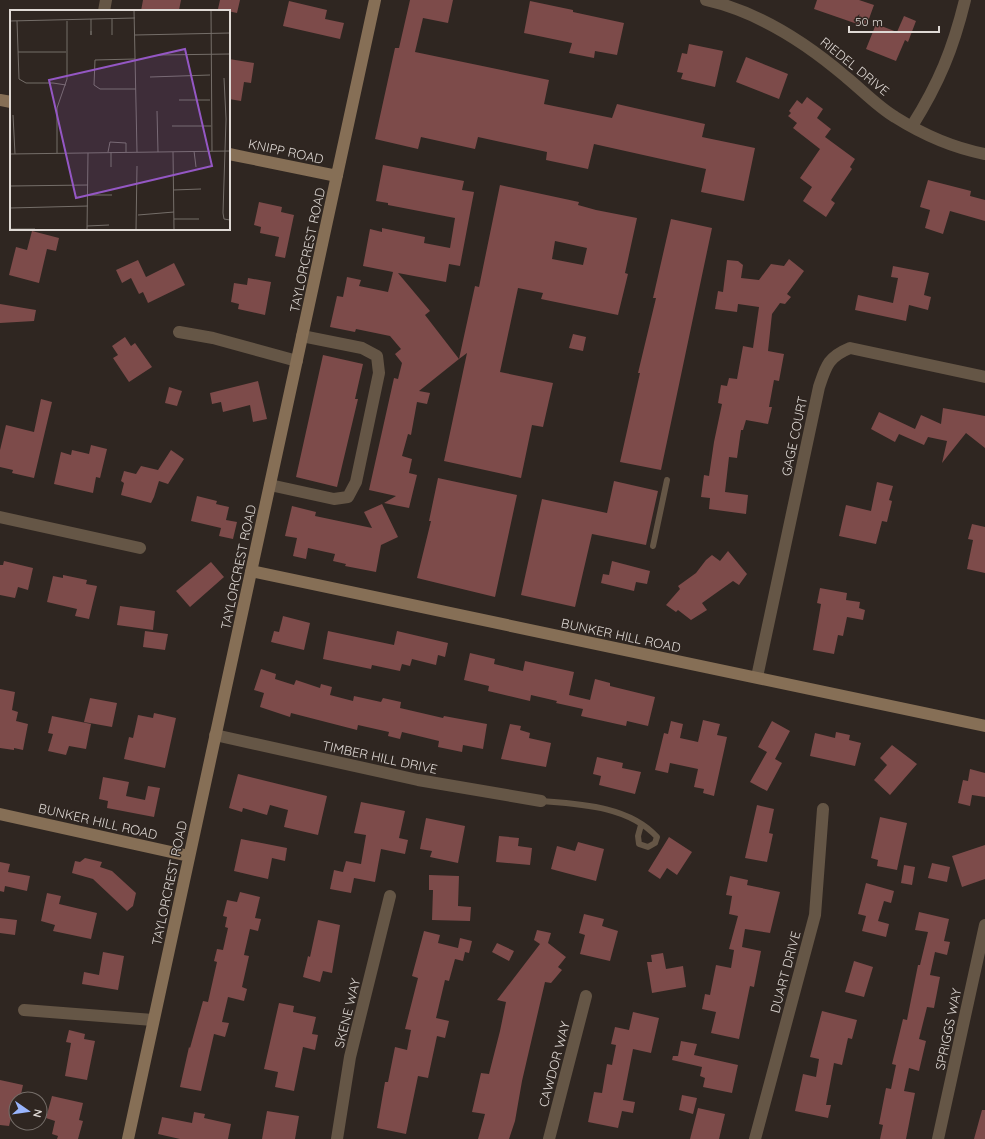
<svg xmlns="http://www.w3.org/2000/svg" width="985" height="1139" font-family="Quicksand,sans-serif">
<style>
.building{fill:#7d4b4a;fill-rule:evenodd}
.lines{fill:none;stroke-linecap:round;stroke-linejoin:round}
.lane{stroke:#655646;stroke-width:6}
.street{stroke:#655646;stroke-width:12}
.secondary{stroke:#866f56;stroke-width:12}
.labels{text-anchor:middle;stroke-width:3;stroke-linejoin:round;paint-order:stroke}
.street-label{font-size:13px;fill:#dfd9d5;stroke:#2f2621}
.inset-road{fill:none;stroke:#756e69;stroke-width:1}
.view{fill:#9457c4;fill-opacity:0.15;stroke:#9457c4;stroke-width:2}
.inset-edge{fill:none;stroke:#dfd9d5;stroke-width:2}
</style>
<rect width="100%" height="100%" fill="#2f2621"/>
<path class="building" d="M143,0H181L179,10L141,11Z
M220,0H240L237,13L218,9Z
M410,0H453L448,23L423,18L415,52L549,80L544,104L612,118L617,104L705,124L702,137L755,148L744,201L701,192L706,169L594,144L588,169L546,160L547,152L478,137L475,149L421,137L418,149L375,139L395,48H399Z
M817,0H859L874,5L866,27L814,9Z
M289,1L327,10L325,19L344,23L340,39L283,26Z
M530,1L573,10V12L624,23L617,55L595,51L594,58L569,53L572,43L524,33Z
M904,16L916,21L908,42L905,40L896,61L866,49L876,24L897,32Z
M689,44L723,51L715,87L681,79L683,73L677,72L682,53L687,54Z
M746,57L788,74L779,99L736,82Z
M229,59L254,63L251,83L244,82L241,101L229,99Z
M807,97L823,109L817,118L831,129L825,137L855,159L850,167L852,169L831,200L835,203L826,217L803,201L812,187L800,178L820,149L793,128L797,123L788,116L791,113L789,111L797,100L802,104Z
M383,165L464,181L462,190L474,192L460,266L449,264L446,282L398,273L430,311L425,315L459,359L419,391L430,393L427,404L417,402L411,435L408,434L402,456L412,459L409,473L417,475L409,508L384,503L396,496L369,490L394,378L398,379L402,363L395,354L401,349L390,336L356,329L355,332L330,327L337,296L343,297L347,277L361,280L359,286L388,292L393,272L363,266L370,229L382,232V228L425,237L424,243L450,248L455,218L388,205V203L376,201Z
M928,180L971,191L970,196L985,200V221L950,211L943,234L925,228L930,210L920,207Z
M500,185L579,202L578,205L596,210L637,218L625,273L628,274L618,315L541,299L543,293L518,288L500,372L553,383L543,427L532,425L521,478L444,461L467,353L459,359L475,286L479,287ZM555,241L587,248L583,265L552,259Z
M259,202L282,207L281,212L294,215L285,258L275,256L279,237L260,233L261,227L254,225Z
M671,219L712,228L661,470L620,462L640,373H638L656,298H653Z
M32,231L59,238L56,251L47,249L39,283L9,275L16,247L27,250Z
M789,259L804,271L787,294L791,297L785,304L780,303L772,314L768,351L784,354L779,381L774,380L769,407H772L768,424L746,420L743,430H741L737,458L729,457L725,492L748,495L746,514L709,509L710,498L701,497L704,475L709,476L714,442L722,404L718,403L721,385L727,386L729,378L737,379L743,346L753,348L759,307L738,304L737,312L715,309L718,291L723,292L727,260L738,261L743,265L741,278L759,280L771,264L784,266Z
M138,260L146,277L174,263L185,285L148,303L143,292L139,294L131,278L122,283L116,270Z
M893,266L929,273L924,295L931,297L928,310L909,305L906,321L855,310L858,295L893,303L898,278L891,277Z
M248,278L271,282L265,315L238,309L239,304L231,302L234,283L247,285Z
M0,304L36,310L34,321L0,323Z
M573,334L586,337L583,351L569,348Z
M125,337L131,346L135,343L152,367L129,382L113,358L118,355L112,346Z
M323,355L363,364L355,399H358L337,487L296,477Z
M258,381L267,419L253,422L250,405L223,412L221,402L212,404L210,393Z
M169,387L182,391L177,406L165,403Z
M41,399L52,402L34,478L12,473L13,470L0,467V450L6,425L34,432Z
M943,408L985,416V448L966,433L942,463L947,441L928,437L924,445L899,434L895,442L871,429L879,412L915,429L921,415L941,424Z
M91,445L107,449L100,478L96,477L93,493L54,484L61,452L71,455L72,450L89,454Z
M171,450L184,459L168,484L159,481L154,497L151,503L121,495L124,483L121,481L124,471L136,474L141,466L158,470Z
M438,478L517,495L495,597L417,578L431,521H429Z
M614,481L658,491L646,545L592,534L575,607L521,595L542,499L607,513Z
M877,482L893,486L889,500L892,501L887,522L882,521L876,544L839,536L846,505L871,511Z
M197,496L217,501L216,504L229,507L226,520L237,522L233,539L219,536L221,528L191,521Z
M382,504L398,537L381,545L376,572L345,566L346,564L333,561L335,554L308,548L306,559L293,556L297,538L285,536L292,506L316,512L315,516L372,528L364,512Z
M972,524L985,527V573L967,569L973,540L968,539Z
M728,551L747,574L739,585L733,581L702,603L707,610L691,620L678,610L676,612L666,605L680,589L678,586L696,573L706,560L712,555L720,561Z
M4,561L33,568L28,590L18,587L15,598L0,595V565H3Z
M612,561L650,571L647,584L636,582L634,591L601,583L603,574L609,575Z
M211,562L224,577L190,607L176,591Z
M63,575L87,580L86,584L97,586L89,619L75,616L77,609L47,602L53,576L63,578Z
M820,588L847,593L846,600L860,602L859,608L865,610L863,620L847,617L843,636L838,635L834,654L813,650L821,604L817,603Z
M120,606L155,611L153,630L117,625Z
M283,616L310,623L304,650L271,642L274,631L279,632Z
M145,631L168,634L165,650L143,647Z
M328,631L394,645L397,631L448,643L445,657L438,655L436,665L412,659L410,666L402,664L400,671L372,665L371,669L323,659Z
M470,653L495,659L494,664L523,671L525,661L574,672L569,695L590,700L595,679L610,683V686L655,697L648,726L627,721L626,726L581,716L583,709L556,703L557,701L531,695L530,701L488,691L489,686L464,680Z
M261,669L276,674L275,679L294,685L296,680L320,688L321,684L332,687L330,695L353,701L354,696L381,702L383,698L401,702L400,708L443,718L444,716L487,724L483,749L463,745L462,752L438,747L439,741L402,732L400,739L388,736L389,732L358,725L357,730L291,713L290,717L260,707L264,693L254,690Z
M0,689L15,692L12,710L18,712L16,721L28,724L23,750L14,748V750L0,748Z
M90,698L117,703L112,727L84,722Z
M154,713L176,718L165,768L124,759L129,737L133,738L138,715L153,718Z
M52,716L91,724L86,749L69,746L66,755L48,751L53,734L48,733Z
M703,720L720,724L717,735L727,737L714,796L703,793L704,789L694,787L698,769L670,763L668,773L655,770L664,733L668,734L671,721L683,724L680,738L698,742Z
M772,721L790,731L775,759L782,763L767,791L750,782L767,752L758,747Z
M510,724L521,726L520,730L530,733L529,738L551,743L546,767L501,759Z
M836,732L850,735L849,740L861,743L855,766L810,756L815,733L835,738Z
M892,745L917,764L890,795L874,780L887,765L880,758Z
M597,757L623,763L622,768L641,772L635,794L599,785L601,776L593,774Z
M970,769L985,773V797L972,795L970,806L958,803L963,780L968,781Z
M238,774L327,796L318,835L284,827L288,810L270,805L267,815L243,808L242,812L229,808Z
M103,777L129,782L126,796L145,800L148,786L160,788L154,817L107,808L108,801L99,799Z
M361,802L405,811L399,838L408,840L405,854L381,849L375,882L354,878L351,893L330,889L334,870L343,872L346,861L361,864L366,835L354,833Z
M757,805L774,809L769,833L773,834L767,862L745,858Z
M880,817L907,823L897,870L877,866L878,860L871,858Z
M426,818L465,826L458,863L430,857L432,851L420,849Z
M499,836L519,838L518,846L532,848L530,865L496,862Z
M669,837L692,852L677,875L667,868L660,879L648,871Z
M241,839L287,848L285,861L272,858L268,879L234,871Z
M578,842L604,849L596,881L551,869L557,846L575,851Z
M985,845V879L962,887L952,856Z
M85,858L102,862L100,867L112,871L136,893L133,906L127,911L93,879L72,873L75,861L80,862Z
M0,862L10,864L8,872L30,876L27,891L5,886L4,892L0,891Z
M932,863L950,867L947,882L928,878Z
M904,865L915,867L912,885L901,883Z
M429,875L459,876L458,906L471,907L470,921L432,920L433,890H429Z
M730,876L748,880L747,885L780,892L770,933L745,929L742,947L761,951L754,987L750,986L739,1039L711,1033L716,1012L702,1009L705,994L710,995L716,965L731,968L734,950L729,949L738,916L729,914L732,896L726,895Z
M866,883L894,891L891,903L884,901L878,921L889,924L886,937L862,931L866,916L858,914Z
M240,892L260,897L255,918L261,919L258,931L250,929L244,955L249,956L242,987L247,989L244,1001L228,997L222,1022L229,1023L225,1037L214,1034L201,1091L180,1087L189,1047L190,1048L203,1001L208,1002L217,962L214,961L217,949L223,950L228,928L225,927L227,917L223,916L227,900L237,902Z
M47,893L61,896L59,904L97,913L91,939L53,931L55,925L41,921Z
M919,912L949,919L944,941L950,942L947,955L935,952L930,975L940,977L934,1008L927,1007L919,1039L926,1041L919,1071L909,1068L904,1091L915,1093L906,1139H880L883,1125L879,1124L886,1088L891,1089L896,1065L892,1064L903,1019L907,1020L918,965H920L928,932L915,930Z
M584,914L604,919L602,926L618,931L610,961L580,954L585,935L579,933Z
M0,918L17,920L15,935L0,933Z
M318,920L340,925L332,973L323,971L320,982L303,977L308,956L310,957Z
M537,930L551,933L548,943L566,957L558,967L562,970L551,983L545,982L522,1081L515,1121L509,1139H478L485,1114L472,1112L481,1073L489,1074L500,1031L506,1002L497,1000L540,944L534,940Z
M424,931L440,935L438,943L458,948L460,938L472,941L469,953L465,952L463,961L455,959L449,981L445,980L436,1018L449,1021L445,1038L437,1036L428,1078L418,1076L406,1134L377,1128L385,1082H388L395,1047L407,1050L411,1030L405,1029L418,978L412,976Z
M497,943L514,951L509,961L492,952Z
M103,952L124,956L118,990L82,984L84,972L99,975Z
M663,953L666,969L683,966L686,987L652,993L647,962H652L651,955Z
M854,961L873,967L864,997L845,992Z
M279,1003L294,1006L293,1012L316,1017L312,1034L318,1035L315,1050L303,1047L294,1091L275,1087L278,1072L264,1069Z
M822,1011L857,1020L852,1039L848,1038L842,1065L834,1063L826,1105H831L828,1118L795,1111L803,1074L816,1077L819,1059L810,1057Z
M633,1012L659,1018L651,1053L633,1049L623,1100L635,1102L633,1113L622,1111L618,1128L588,1122L594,1092L602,1093L607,1064L612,1065L616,1045L611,1044L615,1027L629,1030Z
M69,1030L85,1034L84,1039L95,1041L87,1080L65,1076L71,1043L66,1042Z
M681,1041L697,1044L694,1055L738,1065L732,1093L703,1087L705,1078L700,1076L702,1067L672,1060L673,1056H678Z
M0,1080L23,1085L20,1099H16V1106H14L9,1126L0,1125Z
M682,1095L697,1098L693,1114L679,1110Z
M52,1096L83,1103L79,1120L83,1121L78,1139H57L58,1136L52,1134L55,1121L46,1118Z
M698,1108L725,1114L719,1139H690Z
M982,1110H985V1139H974Z
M267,1111L299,1116L295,1139H262Z
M194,1112L205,1114L204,1118L231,1124L228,1139H180L158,1134L162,1117L192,1123Z"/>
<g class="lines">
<path class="lane" d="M653,546L667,480
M541,801C580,804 629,806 657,837L655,843L648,847L639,844L638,836L641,825"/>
<path class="street" d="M706,0C759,12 805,42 846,77C862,90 878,107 895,117C922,134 954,148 985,154
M104,11L106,0
M912,126C939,83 953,49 965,0
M179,332L213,338L297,361
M270,485L334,499L348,497L356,482L379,373L377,356L362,348L302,336
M0,517L140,548
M757,677L819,387C826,366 828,357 850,348L985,377
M215,735L418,780L541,801
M24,1010L153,1020
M337,1139L350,1057L390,896
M549,1139L586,996
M755,1139L815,915L823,809
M938,1139L985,925"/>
<path class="secondary" d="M0,100L11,102
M229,154L337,176
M251,571L985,726
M0,814L189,856
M128,1139L375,0"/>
</g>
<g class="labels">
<g class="street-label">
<text transform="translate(855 66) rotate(39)" y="5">RIEDEL DRIVE</text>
<text transform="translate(286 151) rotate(12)" y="5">KNIPP ROAD</text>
<text transform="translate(307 250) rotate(-78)" y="5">TAYLORCREST ROAD</text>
<text transform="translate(794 436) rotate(-78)" y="5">GAGE COURT</text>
<text transform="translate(238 567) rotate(-78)" y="5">TAYLORCREST ROAD</text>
<text transform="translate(621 635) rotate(12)" y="5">BUNKER HILL ROAD</text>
<text transform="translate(380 757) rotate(12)" y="5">TIMBER HILL DRIVE</text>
<text transform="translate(98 821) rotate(13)" y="5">BUNKER HILL ROAD</text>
<text transform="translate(169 883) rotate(-78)" y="5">TAYLORCREST ROAD</text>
<text transform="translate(785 972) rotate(-75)" y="5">DUART DRIVE</text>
<text transform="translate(347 1013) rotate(-76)" y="5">SKENE WAY</text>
<text transform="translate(948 1029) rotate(-78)" y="5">SPRIGGS WAY</text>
<text transform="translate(554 1064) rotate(-75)" y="5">CAWDOR WAY</text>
</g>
</g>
<g transform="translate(10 10)">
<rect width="220" height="220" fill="#2f2621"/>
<path class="inset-road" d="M124,0L127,142M201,0L202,141M0,11L125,8M7,11L9,69L16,73H43L56,75M81,21V25V9M102,25V8M125,25L220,23M8,42H56M148,45L220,44M125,49L85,50L84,75L90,79H126M140,67L200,65M214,68L216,109L213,203L214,209L220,210M169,90H200M147,101L148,142M3,105L5,144M162,116H201M184,141L186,157M98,142L100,132L116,133V142M163,142L164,220M47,143V98L57,69V11M0,144L220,141M101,157V142M0,176L78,175M163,180L191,179M78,185H102M0,198L78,196M128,205L164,202M164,209H189M77,216L99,215M0,219H25M77,220L78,143M126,220L127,156"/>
<path class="view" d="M175,39L202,156L66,188L39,70Z"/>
<rect width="220" height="220" class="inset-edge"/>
</g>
<g transform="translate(28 1111) rotate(103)"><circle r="19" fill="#2f2621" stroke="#756e69"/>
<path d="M0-3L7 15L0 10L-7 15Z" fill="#99b5fd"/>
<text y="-6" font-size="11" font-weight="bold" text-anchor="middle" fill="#dfd9d5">N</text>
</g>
<path d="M849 26v6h90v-6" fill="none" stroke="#dfd9d5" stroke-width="2"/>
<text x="855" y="26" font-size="12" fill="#dfd9d5" stroke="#2f2621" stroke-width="3" paint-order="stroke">50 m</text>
</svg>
